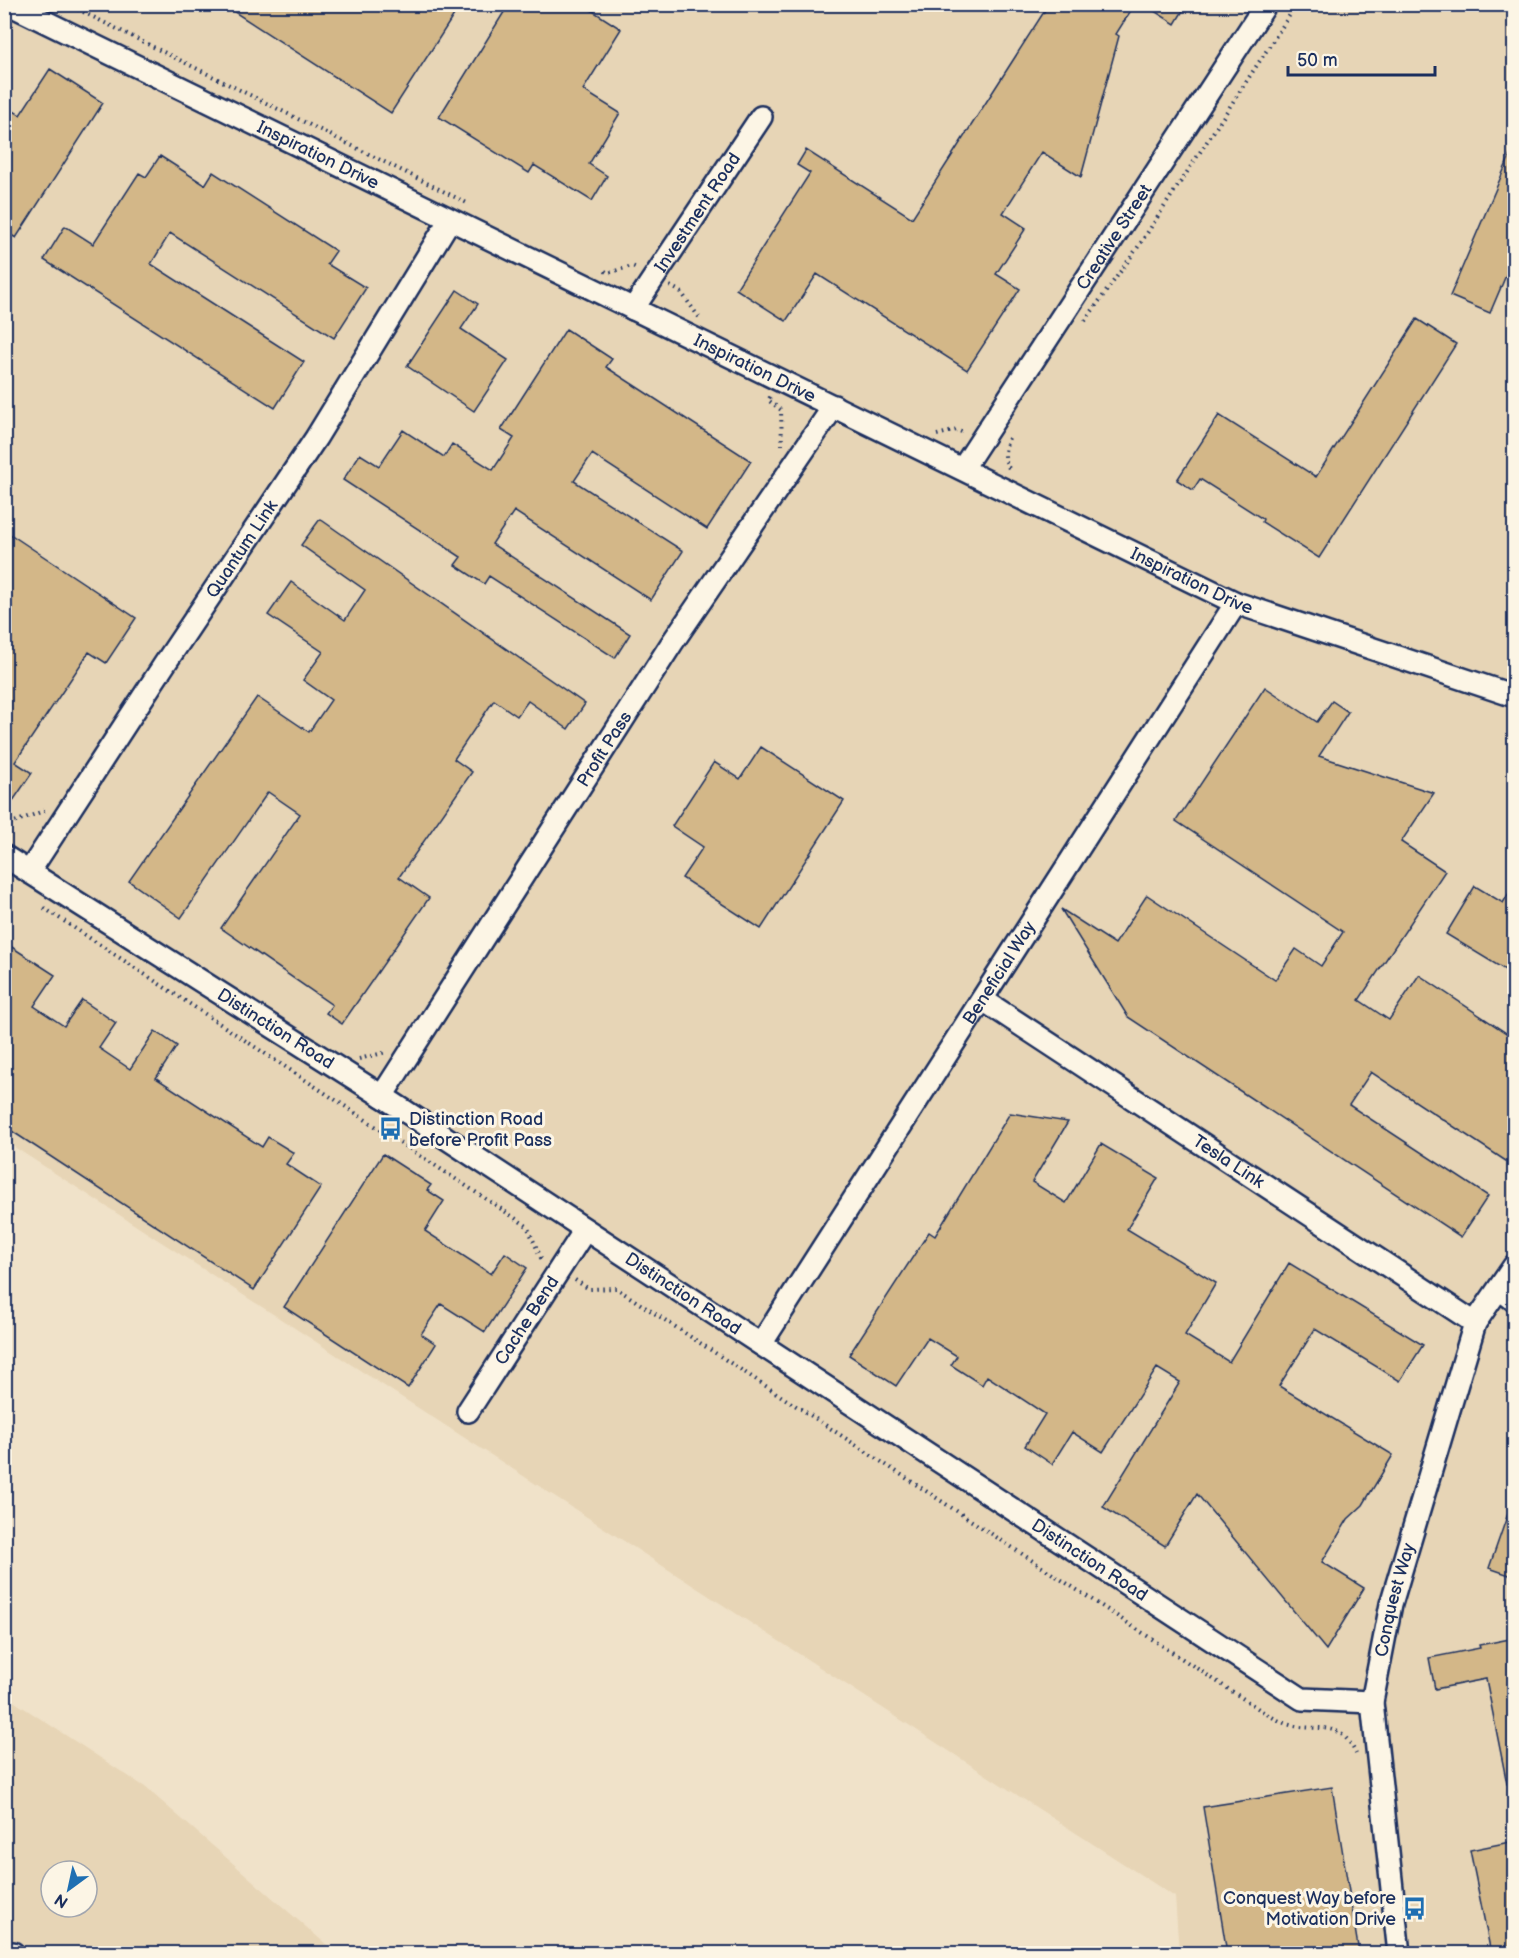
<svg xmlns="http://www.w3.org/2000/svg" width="1519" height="1958" font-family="'Balsamiq Sans',sans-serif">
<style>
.built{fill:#e7d5b6;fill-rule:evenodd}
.building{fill:#d3b788;stroke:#1b2f5e;stroke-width:1.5}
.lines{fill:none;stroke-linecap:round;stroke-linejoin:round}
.service-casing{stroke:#1b2f5e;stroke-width:15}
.minor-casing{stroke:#1b2f5e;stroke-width:26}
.path{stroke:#1b2f5e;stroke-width:4;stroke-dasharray:1.5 4.5;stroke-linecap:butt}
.service{stroke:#fcf5e5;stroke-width:10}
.minor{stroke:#fcf5e5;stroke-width:21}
.labels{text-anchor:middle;stroke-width:6;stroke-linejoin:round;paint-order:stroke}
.street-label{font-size:18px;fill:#1b2f5e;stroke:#fcf5e5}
.poi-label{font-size:18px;fill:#1b2f5e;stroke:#fcf5e5;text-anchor:start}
</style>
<rect width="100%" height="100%" fill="#f0e2c9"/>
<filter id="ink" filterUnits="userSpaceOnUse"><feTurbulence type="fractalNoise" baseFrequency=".0167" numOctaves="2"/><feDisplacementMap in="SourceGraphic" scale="12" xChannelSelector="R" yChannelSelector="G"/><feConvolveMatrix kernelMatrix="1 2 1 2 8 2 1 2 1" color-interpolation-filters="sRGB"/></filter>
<g filter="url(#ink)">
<path class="built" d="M4,5H1514V1953H1179L1175,1897L5,1141Z
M4,1695L145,1787L336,1953H5ZM51,1871H87V1907H51Z"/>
<path class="building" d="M222,4H461L391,113Z
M509,4H582L621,29L583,90L620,113L589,164L607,176L592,201L534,165L529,173L439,117Z
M1049,4H1135L1116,34L1119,36L1081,177L1042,152L1003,213L1026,228L996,274L1020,289L967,370L817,274L786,321L736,289L810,173L797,165L806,150L912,218Z
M1143,4H1187L1175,24Z
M50,69L103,103L16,238L4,231V105L20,115Z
M1515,144V254L1490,313L1450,296Z
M160,156L205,185L213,172L336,251L327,264L366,288L334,338L170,233L151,264L304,362L275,408L44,260L65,226L93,244L139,173L146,177Z
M457,290L478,304L461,329L508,360L474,411L407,366Z
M1417,319L1456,344L1319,558L1262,522L1263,519L1200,479L1193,490L1177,480L1219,415L1316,477Z
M566,329L612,359L606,367L751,461L707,529L592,454L574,481L683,551L651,600L514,511L492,544L630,634L615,658L489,576L484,584L455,565L461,557L343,480L360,454L379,466L403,430L444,457L452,444L493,470L514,438L501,430Z
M320,519L585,704L568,729L528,701L517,716L494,700L454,759L472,772L399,877L429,898L342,1024L326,1013L332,1005L221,928L300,814L268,792L181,918L129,881L257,697L309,732L331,700L303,680L323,652L268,615L291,582L345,620L365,590L301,545Z
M4,530L136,618L106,663L89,652L15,762L32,773L4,814Z
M1265,687L1317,722L1332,701L1348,712L1319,756L1434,793L1401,842L1445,871L1359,1000L1389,1020L1419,975L1515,1039V1167L1371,1072L1349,1105L1488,1196L1461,1237L1128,1017L1061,909L1115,944L1147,895L1275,980L1296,949L1321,966L1343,932L1176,821Z
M761,747L844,801L761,929L682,878L703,847L672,826L714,762L740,779Z
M1515,883V976L1446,934L1475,886L1503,903Z
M4,942L55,975L34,1006L64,1026L82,1000L116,1023L99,1048L130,1069L155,1031L177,1046L156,1078L262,1147L268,1137L294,1153L286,1164L321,1187L254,1290L4,1126Z
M1010,1113L1068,1122L1032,1182L1066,1203L1101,1144L1158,1178L1127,1229L1216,1283L1185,1335L1229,1362L1289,1263L1423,1345L1400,1381L1315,1329L1279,1386L1393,1455L1363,1505L1348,1519L1322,1562L1364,1588L1326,1650L1197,1494L1165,1546L1103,1507L1180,1382L1157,1368L1103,1452L1072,1432L1052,1464L1025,1446L1045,1414L987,1376L982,1385L951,1365L957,1356L928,1338L896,1386L849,1355L929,1232L935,1236Z
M383,1154L431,1185L427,1190L444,1201L425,1231L491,1274L505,1253L527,1268L485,1332L441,1304L421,1334L436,1344L408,1388L284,1307Z
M1512,1502H1515V1577L1489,1568Z
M1515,1638V1784H1507L1486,1679L1435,1689L1429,1658L1480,1648L1479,1645Z
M1332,1787L1359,1953H1227L1203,1807Z
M1515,1841V1953H1491L1470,1850Z"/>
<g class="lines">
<defs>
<path id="service" d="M1496,1293L1514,1307"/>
<g id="minor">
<path id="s1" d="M9,4L1236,603L1514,696"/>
<path id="s2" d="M633,309L761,117"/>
<path id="s3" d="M963,468L1266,4"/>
<path id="s4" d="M4,856L382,1096L1302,1699L1372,1702"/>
<path id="s5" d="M29,872L164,665L316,438L449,221"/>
<path id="s6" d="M983,1000L1475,1323"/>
<path id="s7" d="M382,1096L672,643L834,406"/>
<path id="s8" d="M761,1344L1236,603"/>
<path id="s9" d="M468,1411L585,1230"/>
<path d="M12,1954L13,1953"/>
<path id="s10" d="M1399,1954L1372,1702L1391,1604L1475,1323L1514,1266"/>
</g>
</defs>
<use href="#service" class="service-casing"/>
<use href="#minor" class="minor-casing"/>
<path class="path" d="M67,4L469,204
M605,271L608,273L632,266L637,268
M670,286L681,292L701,320
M1085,321L1138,247L1297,4
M770,397L768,400L781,410L782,445
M937,435L957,430L964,433
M1009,438C1004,450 1003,459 1010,470
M4,826L46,810
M44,908L527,1226L541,1258L544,1260
M359,1059L387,1052
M575,1280L589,1289L616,1288L1265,1713C1272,1717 1280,1722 1287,1724C1317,1734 1339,1716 1356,1754"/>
<use href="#service" class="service"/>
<use href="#minor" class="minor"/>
</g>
</g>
<defs>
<symbol id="bus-bare" viewBox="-9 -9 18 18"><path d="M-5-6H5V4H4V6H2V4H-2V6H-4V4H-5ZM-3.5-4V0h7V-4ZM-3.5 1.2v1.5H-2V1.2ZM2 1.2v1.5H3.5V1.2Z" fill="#1f6fb2" stroke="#fcf5e5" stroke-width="2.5" paint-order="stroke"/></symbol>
</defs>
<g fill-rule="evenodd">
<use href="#bus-bare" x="374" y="1112" width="33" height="33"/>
<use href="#bus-bare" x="1398" y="1892" width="33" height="33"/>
</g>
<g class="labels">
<g class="street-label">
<text dy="6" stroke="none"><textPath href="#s1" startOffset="344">Inspiration Drive</textPath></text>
<text dy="6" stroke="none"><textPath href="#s2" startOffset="116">Investment Road</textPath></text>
<text dy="6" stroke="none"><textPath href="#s3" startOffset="276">Creative Street</textPath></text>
<text dy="6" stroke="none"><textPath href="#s1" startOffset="830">Inspiration Drive</textPath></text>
<text dy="6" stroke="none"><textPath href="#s5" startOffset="387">Quantum Link</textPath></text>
<text dy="6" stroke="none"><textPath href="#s1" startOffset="1316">Inspiration Drive</textPath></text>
<text dy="6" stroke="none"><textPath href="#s7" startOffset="412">Profit Pass</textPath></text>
<text dy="6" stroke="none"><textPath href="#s8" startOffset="441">Beneficial Way</textPath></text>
<text dy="6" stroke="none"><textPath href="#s4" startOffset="322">Distinction Road</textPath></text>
<text dy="6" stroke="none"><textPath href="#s6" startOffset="294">Tesla Link</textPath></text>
<text dy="6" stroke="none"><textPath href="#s4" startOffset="808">Distinction Road</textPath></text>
<text dy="6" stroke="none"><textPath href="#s9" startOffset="108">Cache Bend</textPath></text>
<text dy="6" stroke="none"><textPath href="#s4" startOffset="1294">Distinction Road</textPath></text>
<text dy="6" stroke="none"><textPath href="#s10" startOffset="358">Conquest Way</textPath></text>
</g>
<g class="poi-label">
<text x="409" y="1125">Distinction Road<tspan x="409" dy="21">before Profit Pass</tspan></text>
<text x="1396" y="1904" text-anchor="end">Conquest Way before<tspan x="1396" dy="21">Motivation Drive</tspan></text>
</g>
</g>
<rect width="1519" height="1958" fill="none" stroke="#fcf5e5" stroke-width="24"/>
<rect x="12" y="12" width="1495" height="1934" fill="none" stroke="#1b2f5e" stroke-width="2" filter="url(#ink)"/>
<g transform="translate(69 1889) rotate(213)"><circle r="28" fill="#fcf5e5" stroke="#a2a6af" stroke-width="1.5"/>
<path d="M0-4.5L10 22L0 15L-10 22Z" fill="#1f6fb2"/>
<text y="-9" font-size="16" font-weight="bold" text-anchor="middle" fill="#1b2f5e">N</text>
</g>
<path d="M1288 66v9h147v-9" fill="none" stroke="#1b2f5e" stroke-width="3"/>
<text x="1297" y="66" font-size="18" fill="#1b2f5e" stroke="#fcf5e5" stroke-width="4.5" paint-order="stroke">50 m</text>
</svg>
